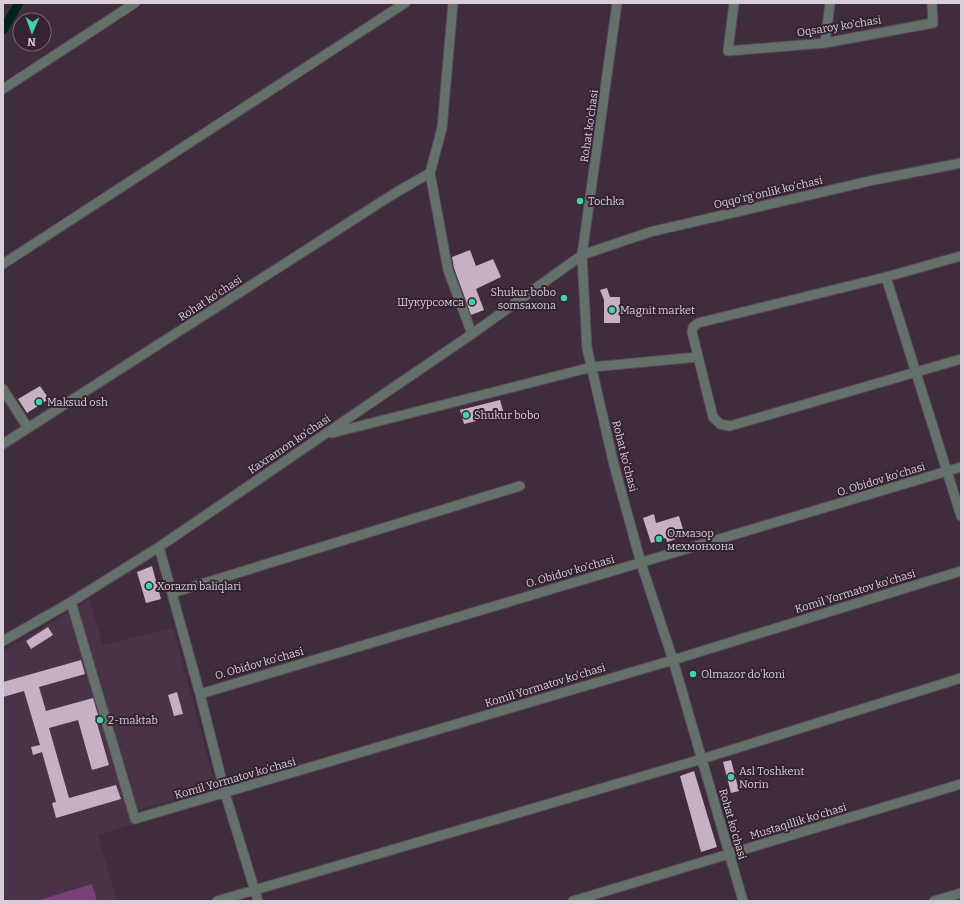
<svg xmlns="http://www.w3.org/2000/svg" width="964" height="904" font-family="Bitter,serif">
<style>
.built{fill:#4a3248}
.green{fill:#7a4176}
.lines{fill:none;stroke-linecap:round;stroke-linejoin:round}
.canal{stroke:#012217;stroke-width:9}
.building{fill:#c7afc4}
.minor-casing{stroke:#5b4a59;stroke-width:11}
.minor{stroke:#64716b;stroke-width:9}
.poi-dot{fill:#3ed4a3;stroke:#352333;stroke-width:1.5}
.labels{text-anchor:middle;stroke-width:4;stroke-linejoin:round;paint-order:stroke}
.street-label{font-size:11px;fill:#d9cdd8;stroke:#352333}
.poi-label{font-size:11px;fill:#d9cdd8;stroke:#352333;text-anchor:start}
</style>
<rect width="100%" height="100%" fill="#3f2d3d"/>
<path class="built" d="M89,599L103,645L173,628L216,789L131,812L136,823L98,835L117,901H3V652Z"/>
<path class="green" d="M92,884L97,901H36Z"/>
<g class="lines">
<path class="canal" d="M3,30L19,3"/>
</g>
<path class="building" d="M470,250L476,266L493,259L501,277L476,289L484,310L471,315L454,268L452,257Z
M607,288L610,297H620V323H604V300L600,290Z
M40,386L49,399L27,413L18,399Z
M500,400L504,414L464,424L460,410Z
M654,514L656,523L679,516L685,536L667,542L666,538L651,543L643,518Z
M152,566L161,599L146,603L137,572Z
M48,627L53,635L31,649L26,641Z
M81,660L85,674L39,687L46,711L93,698L98,715L95,716L109,765L92,770L78,720L49,728L69,798L116,785L121,799L56,818L52,803L56,802L42,752L33,755L31,747L40,745L24,691L3,697V682Z
M177,692L183,714L174,716L168,695Z
M731,760L739,791L731,793L723,762Z
M694,771L717,847L701,852L680,776Z"/>
<g class="lines">
<defs>
<path id="minor" d="M453,3L442,128L430,173L448,270L472,334
M617,3L582,255L587,348L614,465L641,563L673,660L743,901
M734,3L728,51L825,43L933,23L932,3
M825,43L830,3
M3,89L135,3
M961,256L886,277L698,323L693,327L692,332L713,417L720,424L730,426L961,359
M3,264L405,3
M886,277L961,516
M3,389L28,428
M332,433L592,367L698,357
M3,444L395,193L430,173
M159,547L200,694L225,793L258,901
M172,593L520,486
M71,602L135,819L673,660L961,571
M3,641L71,602L159,547L472,334L582,255L650,232L874,180L961,163
M200,694L961,467
M217,901L702,759L961,678
M573,901L961,784
M934,901L961,893"/>
</defs>
<use href="#minor" class="minor-casing"/>
<use href="#minor" class="minor"/>
</g>
<g class="poi-dot">
<circle cx="580" cy="201" r="4"/>
<circle cx="564" cy="298" r="4"/>
<circle cx="472" cy="302" r="4"/>
<circle cx="612" cy="310" r="4"/>
<circle cx="39" cy="402" r="4"/>
<circle cx="466" cy="415" r="4"/>
<circle cx="659" cy="539" r="4"/>
<circle cx="149" cy="586" r="4"/>
<circle cx="693" cy="674" r="4"/>
<circle cx="100" cy="720" r="4"/>
<circle cx="731" cy="777" r="4"/>
</g>
<g class="labels">
<g class="street-label">
<text transform="translate(839 26) rotate(-9)" y="4">Oqsaroy ko'chasi</text>
<text transform="translate(589 126) rotate(-82)" y="4">Rohat ko'chasi</text>
<text transform="translate(768 192) rotate(-13)" y="4">Oqqo'rg'onlik ko'chasi</text>
<text transform="translate(210 298) rotate(-33)" y="4">Rohat ko'chasi</text>
<text transform="translate(289 444) rotate(-34)" y="4">Kaxramon ko'chasi</text>
<text transform="translate(625 456) rotate(76)" y="4">Rohat ko'chasi</text>
<text transform="translate(881 479) rotate(-17)" y="4">O. Obidov ko'chasi</text>
<text transform="translate(570 571) rotate(-16)" y="4">O. Obidov ko'chasi</text>
<text transform="translate(855 591) rotate(-17)" y="4">Komil Yormatov ko'chasi</text>
<text transform="translate(259 663) rotate(-16)" y="4">O. Obidov ko'chasi</text>
<text transform="translate(545 685) rotate(-17)" y="4">Komil Yormatov ko'chasi</text>
<text transform="translate(235 778) rotate(-16)" y="4">Komil Yormatov ko'chasi</text>
<text transform="translate(798 821) rotate(-17)" y="4">Mustaqillik ko'chasi</text>
<text transform="translate(733 824) rotate(74)" y="4">Rohat ko'chasi</text>
</g>
<g class="poi-label">
<text x="588" y="205">Tochka</text>
<text x="556" y="296" text-anchor="end">Shukur bobo<tspan x="556" dy="13">somsaxona</tspan></text>
<text x="464" y="306" text-anchor="end">Шукурсомса</text>
<text x="620" y="314">Magnit market</text>
<text x="47" y="406">Maksud osh</text>
<text x="474" y="419">Shukur bobo</text>
<text x="667" y="537">Олмазор<tspan x="667" dy="13">мехмонхона</tspan></text>
<text x="157" y="590">Xorazm baliqlari</text>
<text x="701" y="678">Olmazor do'koni</text>
<text x="108" y="724">2-maktab</text>
<text x="739" y="775">Asl Toshkent<tspan x="739" dy="13">Norin</tspan></text>
</g>
</g>
<rect width="964" height="904" fill="none" stroke="#d9cdd8" stroke-width="8"/>
<g transform="translate(32 32) rotate(182)"><circle r="19" fill="#352333" stroke="#776775"/>
<path d="M0-3L7 15L0 10L-7 15Z" fill="#3ed4a3"/>
<text y="-6" font-size="11" font-weight="bold" text-anchor="middle" fill="#d9cdd8">N</text>
</g>
</svg>
